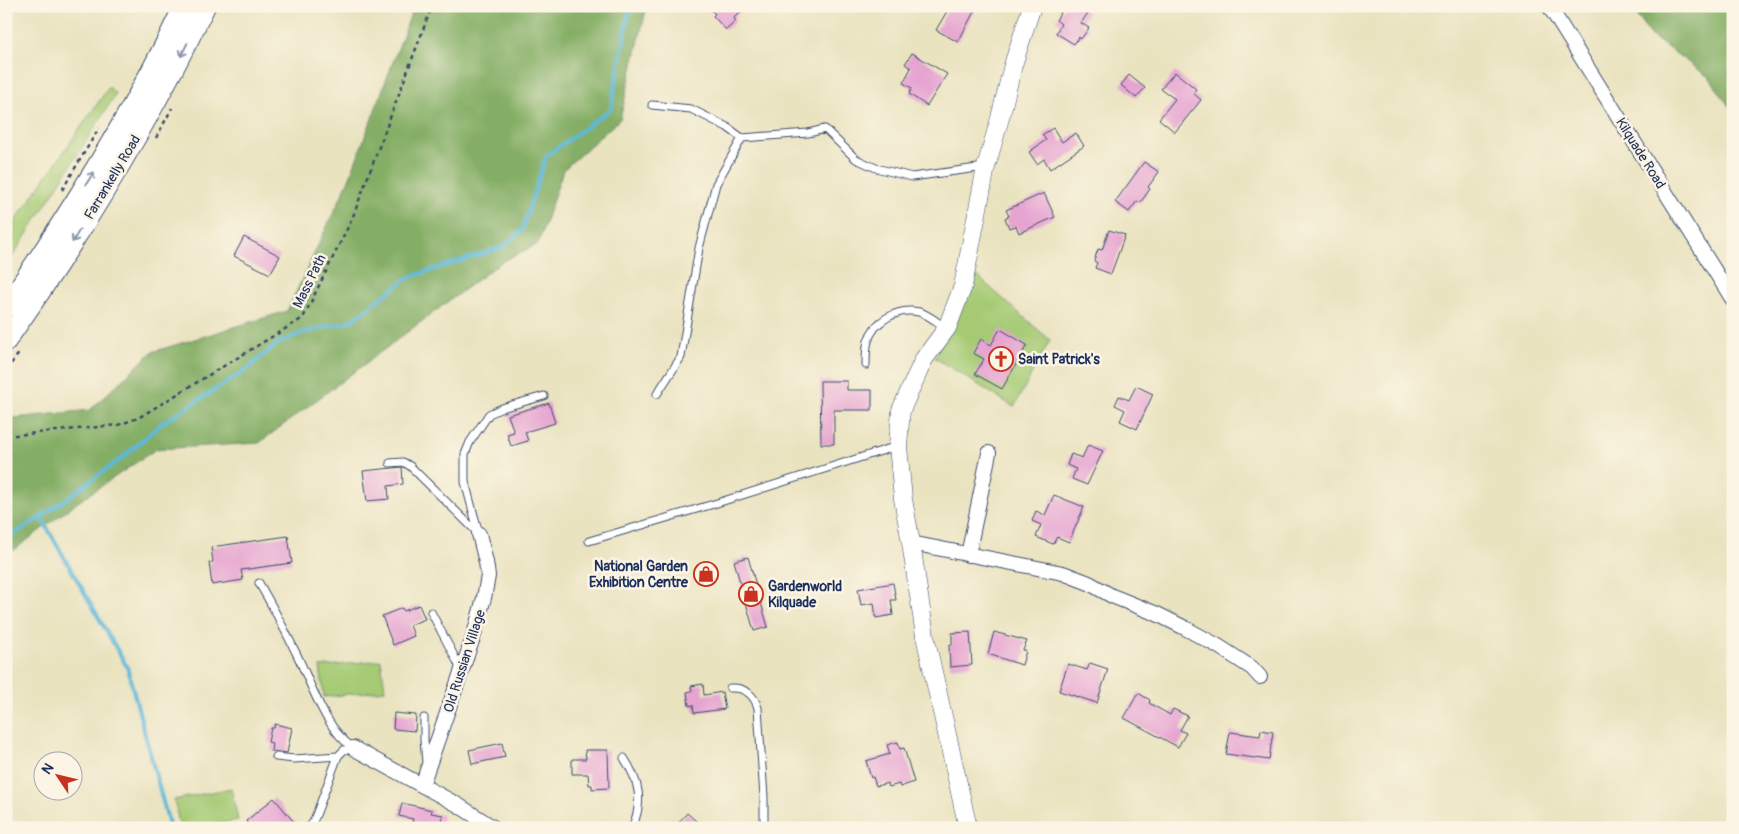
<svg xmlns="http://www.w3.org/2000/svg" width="1739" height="834" font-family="Pangolin,sans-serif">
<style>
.green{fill:#a5ca73;stroke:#607c68}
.forest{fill:#84ae65;stroke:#506e62}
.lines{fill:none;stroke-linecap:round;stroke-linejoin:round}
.stream{stroke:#5bb8d9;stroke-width:4}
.building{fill:#e6a4d1}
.service-casing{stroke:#3a4a6d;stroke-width:9}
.minor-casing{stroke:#3a4a6d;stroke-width:16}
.tertiary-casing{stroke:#3a4a6d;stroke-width:19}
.secondary-casing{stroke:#3a4a6d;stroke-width:22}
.path{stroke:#3a4a6d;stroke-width:2.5;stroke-dasharray:4 4;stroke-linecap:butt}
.service{stroke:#fff;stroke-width:7}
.minor{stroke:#fff;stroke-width:14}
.tertiary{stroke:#fff;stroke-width:18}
.secondary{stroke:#fff;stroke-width:20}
.oneway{stroke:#8d97ae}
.labels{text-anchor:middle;stroke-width:5;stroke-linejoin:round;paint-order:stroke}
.street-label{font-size:14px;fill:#1b2f5e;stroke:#fcf5e5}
.poi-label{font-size:14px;font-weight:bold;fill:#1b2f5e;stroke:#fcf5e5;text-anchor:start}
</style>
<rect width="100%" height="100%" fill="#fcf5e5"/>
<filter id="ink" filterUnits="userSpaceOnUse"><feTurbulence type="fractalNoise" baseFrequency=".02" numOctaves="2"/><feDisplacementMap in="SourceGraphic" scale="10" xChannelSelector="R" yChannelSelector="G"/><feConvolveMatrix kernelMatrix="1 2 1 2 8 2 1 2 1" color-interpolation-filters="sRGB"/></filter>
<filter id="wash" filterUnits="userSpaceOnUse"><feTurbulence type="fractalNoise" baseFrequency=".0096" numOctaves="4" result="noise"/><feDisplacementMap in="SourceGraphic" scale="20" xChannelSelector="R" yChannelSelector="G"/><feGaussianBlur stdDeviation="1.12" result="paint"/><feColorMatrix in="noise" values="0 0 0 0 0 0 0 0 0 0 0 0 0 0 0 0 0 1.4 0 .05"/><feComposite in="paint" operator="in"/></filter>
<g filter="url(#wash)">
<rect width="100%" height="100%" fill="#eae3c0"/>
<path class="green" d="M109,87L116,94L6,267V234Z
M971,269L986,284L1050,340L1014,407L935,358Z
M381,660L385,690L324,697L320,667Z
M231,788L238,820L202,828H180L174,800Z"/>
<path class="forest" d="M414,6H647L620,119L563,170L538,244L501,262L259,443L156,449L75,504L6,556V419L90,410L152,352L287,311L348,182Z
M1631,6H1733V112L1710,78L1650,35Z"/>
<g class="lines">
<path class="stream" d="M41,517L127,667L170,828
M6,539L41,517L122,458L162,423L242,373L277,344L301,333L351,321L407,278L503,247L522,230L546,156L611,109L630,6"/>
</g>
<g id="blocks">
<path class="building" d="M707,6H746L734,18L736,21L726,30L713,16L715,14Z
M950,6H977L958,42L936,30Z
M1065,6H1087L1084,11L1088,13L1081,23L1089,28L1081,39L1079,37L1074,44L1056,33L1061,24L1056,20Z
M912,53L947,74L927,106L909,94L912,88L903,83L911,68L905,64Z
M1175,72L1196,89L1193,93L1201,100L1175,132L1159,119L1175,99L1161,89Z
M1129,75L1145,88L1136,98L1121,85Z
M1053,128L1062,142L1076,133L1084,146L1050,169L1044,159L1037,164L1029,152L1046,140L1042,135Z
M1144,162L1159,172L1148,187L1150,189L1140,203L1137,201L1129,212L1115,202Z
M1044,193L1055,217L1019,233L1016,226L1009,228L1005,218L1009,216L1006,210Z
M1109,230L1125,235L1111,274L1095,268L1097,263L1094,261L1098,249L1102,250Z
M244,237L280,256L270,274L234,256Z
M1000,329L1027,345L1002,389L975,374L984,359L973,353L981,339L991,345Z
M820,381H847V390H872V410H834V444H821Z
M1136,386L1153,394L1137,429L1120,421L1125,410L1115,405L1119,396L1129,400Z
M549,403L555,423L525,432L528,441L511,446L507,434L514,432L508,415Z
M1088,445L1103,451L1087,485L1072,479L1076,469L1067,465L1071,454L1082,458Z
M402,467L403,484L388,486L389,499L367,501L363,471Z
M1054,495L1084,507L1069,542L1057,537L1053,544L1036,537L1041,525L1032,521L1036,511L1045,515Z
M288,536L292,563L241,570L243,580L212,585L209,563L213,562L211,547Z
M748,557L768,627L754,631L734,561Z
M893,583L896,600H891L893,615L876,618L874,603L861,605L858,589Z
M419,605L425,619L410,625L414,636L393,645L382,616L402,608L404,611Z
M970,632L972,665L950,667L949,646L952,645V633Z
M994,632L1027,641L1023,650L1026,651L1022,665L988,654Z
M1090,663L1108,669L1097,703L1059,691L1068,664L1087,670Z
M703,684L704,695L722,692L725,709L694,713L693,705L689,706L687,692L692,691L691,686Z
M1138,693L1150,700L1149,703L1170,715L1173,709L1188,716L1180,730L1186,733L1178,747L1124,718Z
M394,713L416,715L415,731L393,729Z
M275,724L292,728L287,753L271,751L272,743L268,742L271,728H274Z
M1261,730L1273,732L1269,760L1226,754L1230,732L1260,736Z
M898,742L900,749L904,748L914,782L900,787L899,784L889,787L888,783L876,786L873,777L871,778L866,761L890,754L887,745Z
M502,743L505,757L472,764L469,750Z
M585,750H608L609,788L592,789V785H589L588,774H572V759H586Z
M274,798L299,828H277L273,823L267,828H252L246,821Z
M402,803L432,810L431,813L443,815L441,828H414L415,823H412L413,819L399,816Z
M687,813L704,828H674Z"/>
</g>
</g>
<g filter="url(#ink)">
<use href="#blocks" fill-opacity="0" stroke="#3a4a6d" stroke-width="1"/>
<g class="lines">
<defs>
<path id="service" d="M652,105L691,109L727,127L742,138
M866,365C866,357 866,348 868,341C874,321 898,307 919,312C928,314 938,323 946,328
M657,394L681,357L699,248L716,184L742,138L808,133L825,129L856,159L876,168L912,177L985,167
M390,463L403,462L410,466L479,534
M479,534L465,482V454L470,442L489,414L502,408L544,396
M589,541L717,503L897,446
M259,583C273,607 286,632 298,657C313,688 325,728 353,748
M431,612L461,669
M730,688C744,687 754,694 758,708L764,797V828
M424,718V740L426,762
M276,757L294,759L338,756
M624,758C639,781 644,801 632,828
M308,828L312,824L316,815L338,756L344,750L353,748"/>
<path id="minor" d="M1549,6L1733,300
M911,543L1063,573L1089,583L1112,596L1157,614L1185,628L1218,646L1252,668L1260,677
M968,555L989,453
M353,748L458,805L494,828
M422,785L473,638L484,598L488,576L486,562L479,534"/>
<path id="tertiary" d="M968,828L925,636L911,543L903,499L898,446L901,410L924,359L947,328L963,286L986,167L1000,118L1013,65L1032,6"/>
<path id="secondary" d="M6,307C72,211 134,112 184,6
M6,341C81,235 148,123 205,6"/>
</defs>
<use href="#service" class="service-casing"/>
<use href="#minor" class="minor-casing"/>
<use href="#tertiary" class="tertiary-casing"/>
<use href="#secondary" class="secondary-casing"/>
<path class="path" d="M156,138L172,108
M62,190L99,128
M6,370L20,352
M6,436L118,425L138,418L303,318L352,219L432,6"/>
<use href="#service" class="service"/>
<use href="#minor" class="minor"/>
<use href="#tertiary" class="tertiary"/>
<use href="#secondary" class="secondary"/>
</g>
<defs><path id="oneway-shaft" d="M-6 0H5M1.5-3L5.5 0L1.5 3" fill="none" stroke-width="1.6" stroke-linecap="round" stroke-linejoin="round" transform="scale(1.25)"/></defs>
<g class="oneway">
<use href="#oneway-shaft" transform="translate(184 50) rotate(116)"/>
<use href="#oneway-shaft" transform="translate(90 178) rotate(-58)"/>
<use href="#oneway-shaft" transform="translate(76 236) rotate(121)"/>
</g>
</g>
<defs>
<symbol id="church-ring" viewBox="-11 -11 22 22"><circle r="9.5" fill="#fcf5e5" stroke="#c8321e" stroke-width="1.5"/><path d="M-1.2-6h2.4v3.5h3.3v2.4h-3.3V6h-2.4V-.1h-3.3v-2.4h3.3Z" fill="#c8321e"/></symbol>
<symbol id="shop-ring" viewBox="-11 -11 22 22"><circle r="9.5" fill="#fcf5e5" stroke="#c8321e" stroke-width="1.5"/><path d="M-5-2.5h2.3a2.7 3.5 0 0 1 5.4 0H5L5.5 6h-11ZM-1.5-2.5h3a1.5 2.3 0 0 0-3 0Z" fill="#c8321e"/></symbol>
</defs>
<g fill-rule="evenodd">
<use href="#church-ring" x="987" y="345" width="28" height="28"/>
<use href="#shop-ring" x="692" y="560" width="28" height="28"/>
<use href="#shop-ring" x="737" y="580" width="28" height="28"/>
</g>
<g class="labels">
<g class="street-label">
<text transform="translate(1641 153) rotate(58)" y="5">Kilquade Road</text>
<text transform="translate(112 177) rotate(-59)" y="5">Farrankelly Road</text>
<text transform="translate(309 281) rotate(-64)" y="5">Mass Path</text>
<text transform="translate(464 661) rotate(-72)" y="5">Old Russian Village</text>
</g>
<g class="poi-label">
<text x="1018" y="364">Saint Patrick's</text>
<text x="688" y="571" text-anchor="end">National Garden<tspan x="688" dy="16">Exhibition Centre</tspan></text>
<text x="768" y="591">Gardenworld<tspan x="768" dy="16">Kilquade</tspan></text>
</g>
</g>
<rect width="1739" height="834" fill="none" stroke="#fcf5e5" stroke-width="25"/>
<g transform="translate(58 776) rotate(305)"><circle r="24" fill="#fcf5e5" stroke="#a2a6af"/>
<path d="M0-4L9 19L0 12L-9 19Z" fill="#c8321e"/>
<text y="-8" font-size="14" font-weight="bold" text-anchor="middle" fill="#1b2f5e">N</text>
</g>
</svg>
